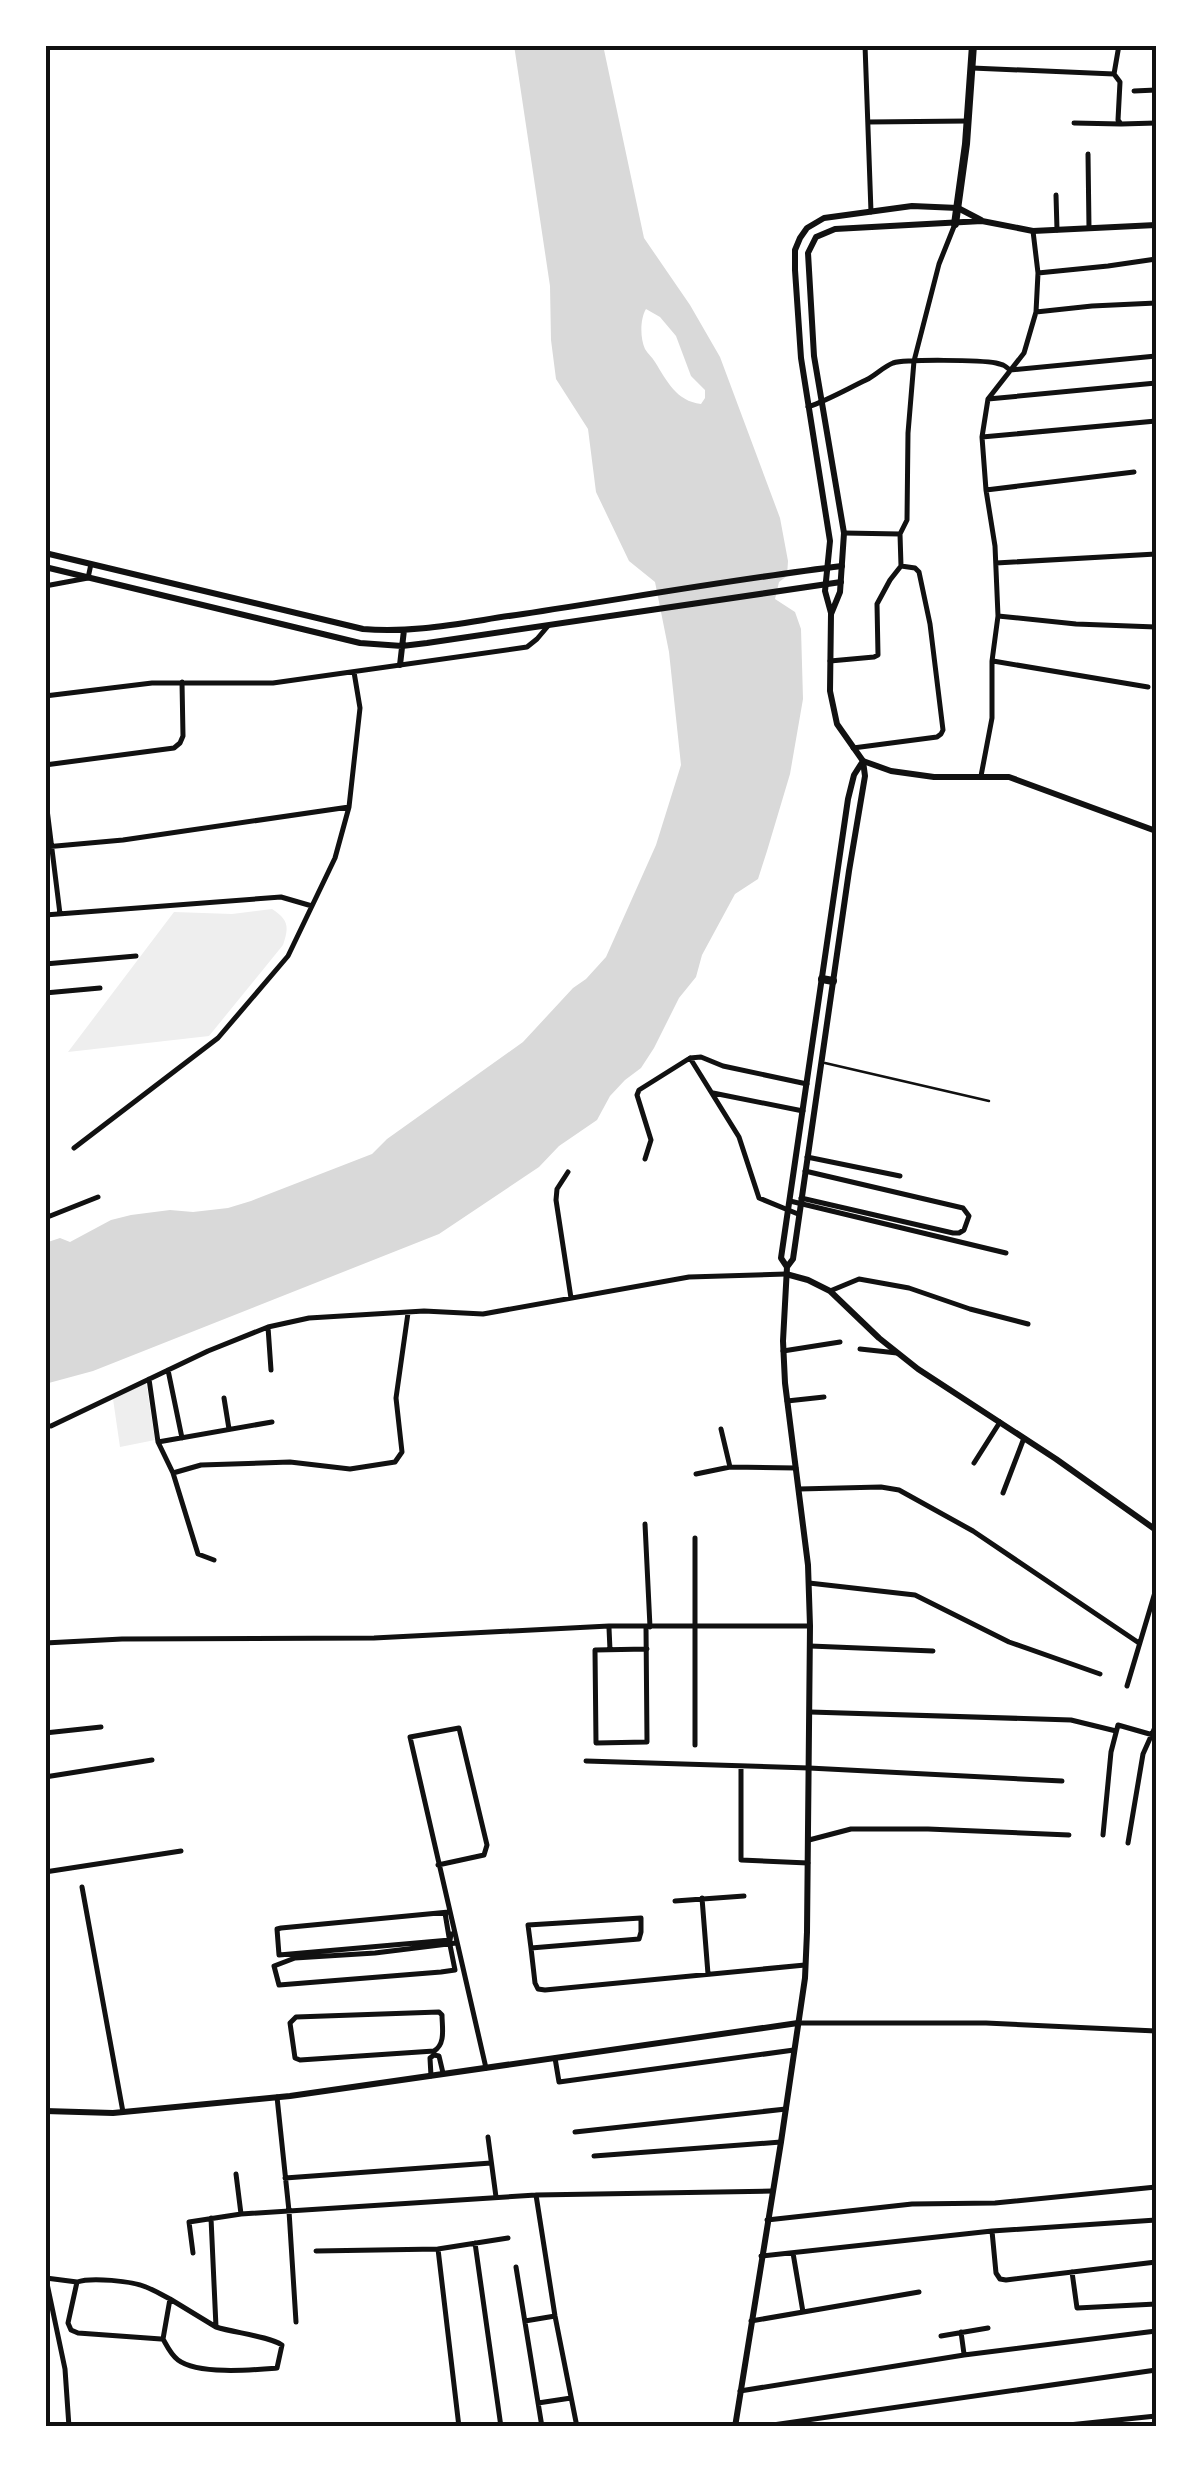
<svg xmlns="http://www.w3.org/2000/svg" width="1201" height="2472" font-family="'Archivo Narrow',sans-serif">
<style>
.green{fill:#eee}
.water{fill:#d9d9d9;fill-rule:evenodd}
.lines{fill:none;stroke-linecap:round;stroke-linejoin:round}
.service{stroke:#111;stroke-width:2.5}
.minor{stroke:#111;stroke-width:5}
.tertiary{stroke:#111;stroke-width:6}
.secondary{stroke:#111;stroke-width:6}
.primary{stroke:#111;stroke-width:8}
.neatline{fill:none;stroke:#111;stroke-width:4}
</style>
<rect width="100%" height="100%" fill="#fff"/>
<path class="green" d="M272,909C289,920 289,927 283,945L209,1036L68,1052L174,912L232,914Z
M146,1382L155,1440L120,1447L113,1399Z"/>
<path class="water" d="M514,45H603L644,238L690,305L720,357L780,518L788,561L787,576L779,582L775,599L795,612L801,629L803,699L790,774L767,851L758,879L735,894L702,955L696,977L679,998L654,1048L641,1068L625,1080L610,1096L597,1120L559,1146L539,1167L439,1234L93,1371L45,1384V1243L60,1238L70,1242L111,1220L131,1215L170,1210L193,1212L228,1208L251,1201L372,1154L387,1139L523,1042L573,988L586,979L606,957L656,845L681,765L669,652L655,582L629,561L596,492L588,429L556,379L551,340L550,286ZM646,309L660,317L676,336L691,376L705,390V398L701,404C676,401 667,381 655,362C652,357 648,354 645,349C640,338 640,319 646,309Z"/>
<g class="lines">
<path class="service" d="M825,1063L989,1101"/>
<path class="minor" d="M865,45L871,212
M972,68L1114,74L1120,82L1118,120L1121,124L1156,123
M1114,74L1119,45
M1134,91L1156,90
M868,122L968,121
M1074,123L1121,124
M1088,154L1089,228
M1155,174L1156,188
M1056,195L1057,230
M1038,273L1108,266L1156,259
M1036,312L1092,306L1156,303
M988,399L1156,383
M808,407C828,400 847,389 866,380C876,375 883,367 893,363C906,359 981,360 996,363C1004,365 1004,365 1010,370L1156,356
M982,437L1156,421
M986,490L1134,472
M844,533L900,534
M996,563L1156,554
M45,586L88,578L91,564
M998,616L1076,624L1156,627
M830,661L874,657L878,655L877,604L890,580L901,566
M993,661L1148,687
M45,696L152,683H273L527,647L537,639L548,626
M853,748L937,737L941,734L943,730L930,624L919,572L915,568L901,566L900,534L907,520L908,433L914,361L939,264L955,224
M45,765L174,748L180,743L183,736L182,682
M981,776L992,718V661L998,616L995,546L986,490L982,437L988,399L1024,353L1036,312L1038,273L1033,231
M45,793L60,914
M45,847L123,840L349,807
M45,915L281,897L312,906
M45,964L136,956
M45,993L100,988
M690,1058L701,1057L723,1066L807,1084
M713,1093L803,1111
M74,1148L218,1038L288,956L335,858L349,807L360,708L354,672
M807,1157L900,1176
M645,1159L651,1140L637,1095L639,1090L690,1058L739,1137L759,1198L798,1214
M568,1172L557,1189L556,1200L571,1298
M801,1198L953,1233H959L964,1230L969,1216L963,1208L805,1171
M790,1201L1006,1253
M45,1218L98,1197
M830,1291L859,1279L909,1288L970,1309L1028,1324
M268,1327L271,1370
M860,1349L897,1353
M783,1351L840,1342
M168,1370L182,1438
M149,1379L158,1442L173,1473L198,1554L214,1560
M224,1398L229,1429
M787,1401L824,1397
M51,1426L208,1351L268,1327L309,1318L424,1311L483,1314L689,1277L786,1274
M721,1429L730,1467
M158,1442L272,1422
M974,1463L1000,1422
M173,1473L201,1465L290,1462L350,1469L395,1462L402,1452L396,1398L408,1313
M696,1474L730,1467L796,1468
M799,1489L881,1487L899,1490L973,1531L1139,1643
M1003,1493L1024,1438
M645,1524L650,1627
M695,1538V1745
M809,1583L915,1595L1009,1642L1100,1674
M646,1626L647,1742L596,1743L595,1650L647,1649
M609,1628L610,1650
M45,1643L122,1639L374,1638L609,1626H810
M810,1646L933,1651
M1127,1686L1156,1589
M810,1712L1071,1720L1116,1731
M45,1733L101,1727
M586,1761L809,1768L1062,1781
M741,1766V1860L808,1863
M45,1777L152,1760
M1103,1835L1111,1752L1118,1725L1153,1735
M809,1840L851,1829H928L1069,1835
M1128,1843L1143,1754L1156,1725
M438,1865L484,1855L487,1845L459,1728L410,1737L486,2068
M45,1872L181,1851
M82,1887L123,2112
M702,1898L708,1974
M675,1901L744,1896
M449,1912L281,1928L277,1929L279,1955L450,1940L451,1934H454
M445,1913L449,1937
M450,1945L455,1970L441,1972L279,1985L274,1966L295,1958L375,1953L456,1943
M531,1948L528,1925L641,1918V1932L639,1939L531,1948L535,1983L538,1989L545,1990L805,1965
M799,2023H986L1156,2031
M434,2051L300,2060L295,2058L290,2023L296,2017L439,2012L442,2015C442,2027 446,2044 434,2051V2055L439,2056L443,2073
M555,2058L559,2082L794,2050
M431,2076L430,2058L434,2055
M277,2097L289,2211L296,2322
M575,2132L786,2109
M488,2137L496,2197
M594,2156L781,2142
M236,2174L241,2214
M285,2178L491,2163
M536,2195L555,2316L577,2427
M211,2218L216,2327C235,2333 268,2336 282,2345L277,2368C253,2370 198,2375 178,2360C171,2355 167,2346 163,2339L170,2299L216,2327
M767,2220L912,2204L995,2203L1156,2187
M992,2231L996,2273L1000,2279L1006,2280L1156,2262
M475,2243L501,2427
M438,2249L508,2238
M316,2251L438,2249L459,2427
M193,2253L189,2222L241,2214L536,2195L772,2191
M793,2253L803,2312
M761,2256L992,2231L1156,2220
M516,2267L542,2427
M1072,2272L1077,2308L1156,2304
M45,2274L65,2369L69,2427
M46,2278L77,2282
M525,2321L555,2316
M751,2321L919,2292
M961,2332L964,2354
M941,2336L988,2328
M161,2339L78,2333L71,2330L68,2323L77,2282C91,2277 132,2281 146,2287C154,2290 162,2295 170,2299
M740,2391L964,2355L1156,2331
M538,2403L571,2398
M759,2427L1156,2370
M1049,2427L1156,2416"/>
<path class="tertiary" d="M45,553L363,629C416,634 470,621 523,614C629,598 735,579 842,566
M45,567L360,643L402,646L427,643L841,582
M400,665L404,630
M863,761L891,771L934,777H1009L1156,831
M786,1274L808,1280L830,1291L879,1338L918,1369L1056,1459L1156,1530
M45,2111L113,2113L290,2096L798,2023"/>
<path class="secondary" d="M831,613L825,591L830,541L801,358L795,270V250L800,238L807,228L824,218L912,206L958,208L981,220
M787,1267L793,1259L849,871L865,776L863,761L837,724L830,691L831,614L840,592L844,533L814,356L808,253L816,237L835,229L982,221L1033,231L1156,225
M735,2427L781,2142L805,1978L807,1932L810,1626L808,1565L785,1383L783,1341L787,1267L781,1258L848,799L854,775L863,761"/>
<path class="primary" d="M955,224L966,144L973,45
M822,979L833,981"/>
</g>
<rect width="1201" height="2472" fill="none" stroke="#ffffff" stroke-width="95"/>
<rect x="48" y="48" width="1106" height="2376" class="neatline"/>
</svg>
